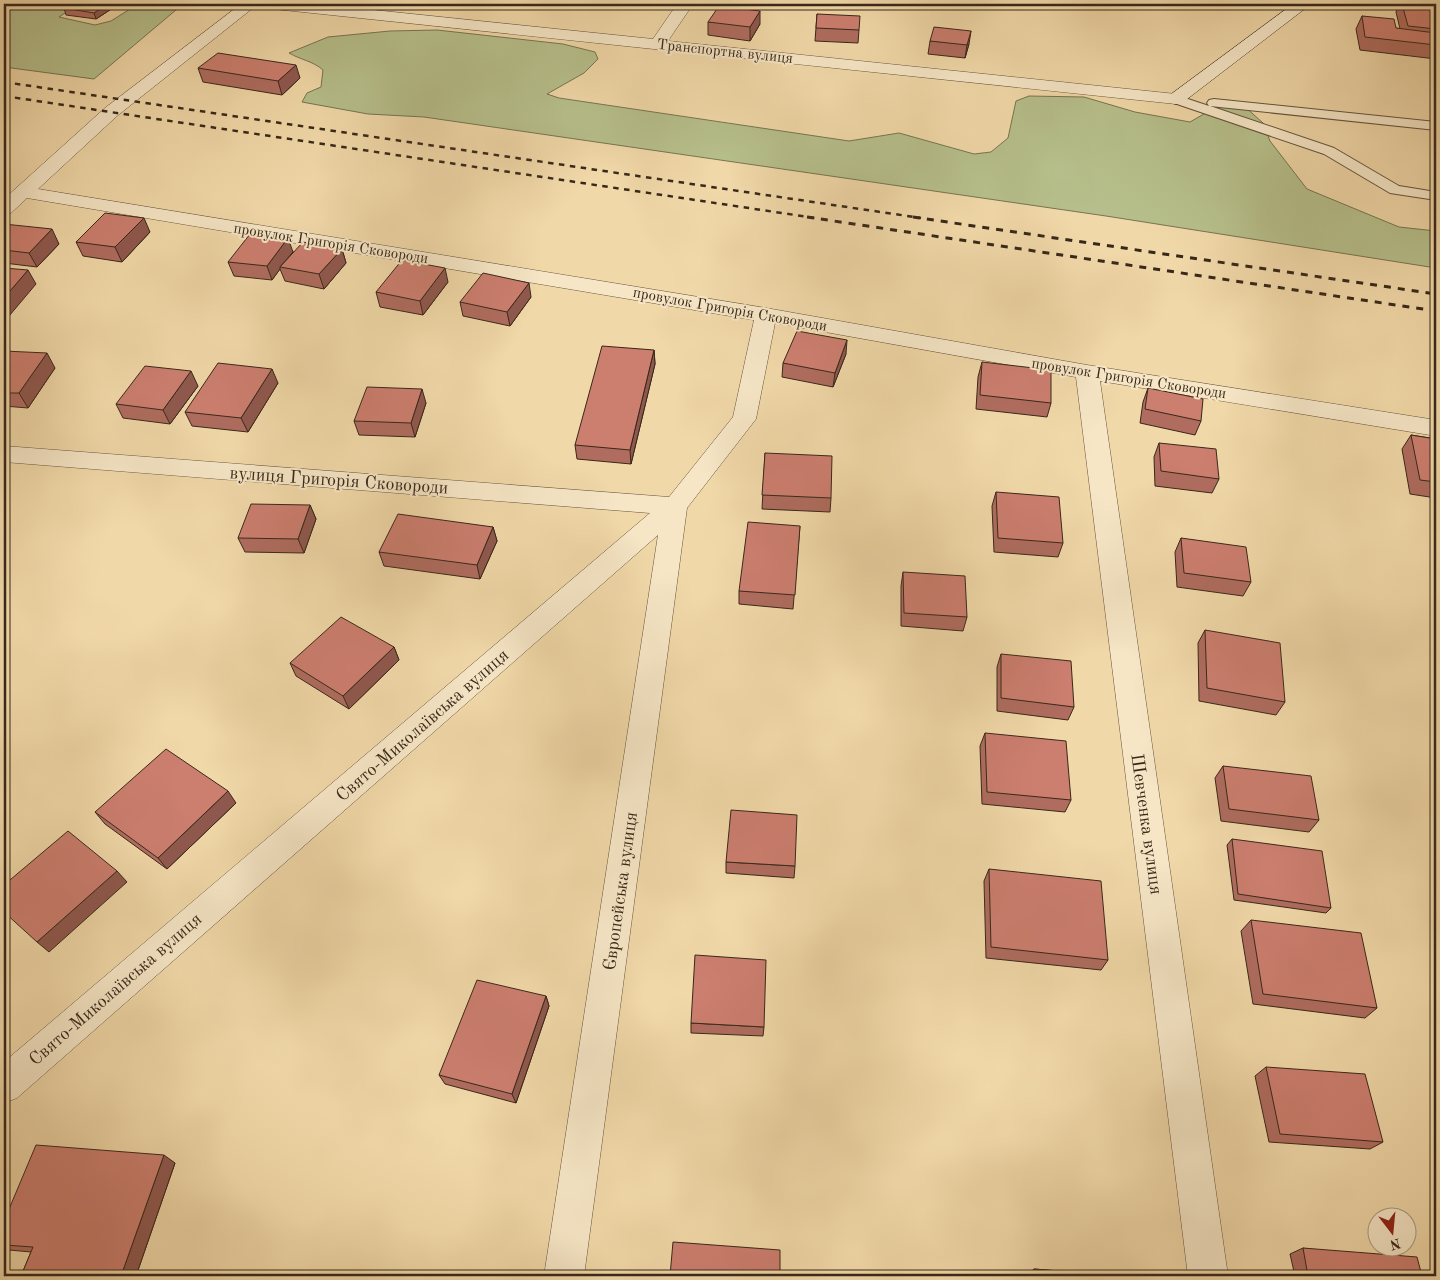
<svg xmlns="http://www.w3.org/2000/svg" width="1440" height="1280" font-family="'Old Standard TT',serif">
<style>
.green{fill:#b6bf8b;stroke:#777452}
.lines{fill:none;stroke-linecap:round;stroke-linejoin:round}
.lane-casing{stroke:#66543e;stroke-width:2}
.street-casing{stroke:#66543e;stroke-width:1}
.secondary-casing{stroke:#38281a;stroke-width:1}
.lane{fill:#f6e6c6;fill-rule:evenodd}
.street{fill:#f6e6c6;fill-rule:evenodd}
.secondary{fill:#f6e6c6;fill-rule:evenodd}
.rail-far1{stroke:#38281a;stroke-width:2.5;stroke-dasharray:5.5 5.5;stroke-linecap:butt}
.rail{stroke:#38281a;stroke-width:3;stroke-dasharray:7 7;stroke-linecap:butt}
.wall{fill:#af6c5f;stroke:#38281a}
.shaded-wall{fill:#8f584e;stroke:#38281a}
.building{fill:#cc7e6f;stroke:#38281a}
.labels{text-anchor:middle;stroke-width:4;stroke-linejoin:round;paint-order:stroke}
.far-street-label{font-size:15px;fill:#38281a;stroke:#f6e6c6}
.street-label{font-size:18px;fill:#38281a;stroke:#f6e6c6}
</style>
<rect width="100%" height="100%" fill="#f1d8a8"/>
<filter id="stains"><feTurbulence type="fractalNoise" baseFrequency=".004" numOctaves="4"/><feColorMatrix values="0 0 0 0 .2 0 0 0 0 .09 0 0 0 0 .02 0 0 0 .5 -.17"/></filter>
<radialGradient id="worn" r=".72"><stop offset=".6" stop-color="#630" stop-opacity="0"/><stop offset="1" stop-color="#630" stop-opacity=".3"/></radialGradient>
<path class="green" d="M4,4H79L59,17L95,25L111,21L138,4H183L94,79L4,67Z
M437,30L563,44L595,52L598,59L584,73L547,94L559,98L849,141L899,133L974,154L991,152L1008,138L1016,101L1029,96L1084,97L1135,112L1190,122L1228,100L1243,105L1263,123L1270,141L1307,189L1399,227L1436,231V268L1106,216L424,117L368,114L302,102L307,93L321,87L323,70C313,61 301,60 289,53L328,37L390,31Z"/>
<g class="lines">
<defs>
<path id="lane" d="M1176,95L1209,106L1207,103L1209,100L1214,99L1436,122V130L1210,106L1334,148L1399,186L1436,192V200L1390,193L1324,154L1171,102L1169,99Z"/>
<path id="street" d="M241,4H258L117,116L38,189L766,308L1087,365L1436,420V436L1100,381L1228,1276H1188L1076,377L775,323L756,419L687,508L584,1276H544L658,535L17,1098L4,1103V1062L650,513L4,462V446L669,497L733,417L754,320L27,198L11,213L4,215V199L105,108Z
M266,4H316L653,39L677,4H693L668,41L1176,94L1182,95L1185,99L1182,103L1176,104L274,9L269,7Z"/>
<path id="secondary" d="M1293,4H1311L1182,103L1176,104L1170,103L1167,99L1170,95Z"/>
</defs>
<use href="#lane" class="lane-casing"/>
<use href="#street" class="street-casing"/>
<use href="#secondary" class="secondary-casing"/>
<use href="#lane" class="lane"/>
<use href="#street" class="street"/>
<use href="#secondary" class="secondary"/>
<path class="rail-far1" d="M4,82L921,218
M4,96L815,218"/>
<path class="rail" d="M807,217L1436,311
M913,217L1436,294"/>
</g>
<path class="wall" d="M70,4H119L96,19L66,15L64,8Z
M1098,4H1116V6Z
M1399,4H1436V59L1360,50L1356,29L1362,16L1396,28L1400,29L1396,12Z
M817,14L859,30L858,43L815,41Z
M708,22L760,24L750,41L708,35Z
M930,41L969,44L965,58L928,54Z
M198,68L300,78L282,95L203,82Z
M4,224L59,244L37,267L4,263Z
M150,232L122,262L83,256L76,242Z
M342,249L346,263L324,289L285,281L280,269L272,280L234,276L228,262L293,252Z
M448,282L423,315L380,307L376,292Z
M531,297L510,326L463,316L460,302Z
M654,350L655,364L631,464L577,459L575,445Z
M4,351L55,368L28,408L4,406Z
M846,354L833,387L782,377L783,363Z
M982,362L1051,403L1047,417L976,409L978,377Z
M278,383L248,432L192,426L185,412Z
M198,386L170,424L123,418L116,404Z
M1148,388L1201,421L1195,435L1140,423L1143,402Z
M426,403L415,437L359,435L354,421Z
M1411,435L1436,439V498L1410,494L1402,449Z
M1159,443L1219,479L1212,493L1155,486L1154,457Z
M765,453L831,498L830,512L762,509Z
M996,492L1063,543L1058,557L994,552L992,506Z
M310,505L316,519L304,553L245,552L238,538Z
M800,526L793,609L739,604V591Z
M493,527L497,541L480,579L384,566L379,552Z
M1181,538L1251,582L1243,596L1177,587L1175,552Z
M903,572L967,617L963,631L901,626V586Z
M1205,630L1285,702L1276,715L1199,701L1198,643Z
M394,647L399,660L349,709L296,676L290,663Z
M1001,654L1074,707L1068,720L997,711V667Z
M985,733L1071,800L1065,812L982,804L980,746Z
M1223,766L1319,820L1309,832L1221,821L1215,778Z
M236,803L167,869L105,824L95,812Z
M1232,839L1331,908L1326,913L1234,900L1227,845Z
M726,862L795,866L794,878L726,873Z
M989,869L1108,960L1101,970L986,958L984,881Z
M1251,920L1377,1008L1365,1018L1253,1004L1241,931Z
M546,996L549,1006L516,1103L445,1084L439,1075Z
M691,1023L764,1027L763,1036L691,1033Z
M1266,1067L1383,1142L1370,1149L1269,1142L1255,1076Z
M175,1163L136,1276H21L31,1252L9,1250L4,1248V1221Z
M1303,1248L1422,1276H1295L1290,1254Z
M1034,1269L1122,1276H1027V1275Z"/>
<path class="shaded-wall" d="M107,4H119L96,19L94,13Z
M760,11V24L750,41V27Z
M971,31L969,44L965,58L967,45Z
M296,65L300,78L282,95L278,81Z
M144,218L150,232L122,262L115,247Z
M52,229L59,244L37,267L29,253Z
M288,238L293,252L280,267V269L272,280L267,266Z
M342,249L346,263L324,289L319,274Z
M445,268L448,282L423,315L420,301Z
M28,270L36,284L4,322V298Z
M529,283L531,297L510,326L507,312Z
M847,340L846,354L833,387L835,373Z
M654,350L655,364L631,464L630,450Z
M47,353L55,368L28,408L19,393Z
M272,369L278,383L248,432L241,418Z
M191,371L198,386L170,424L163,410Z
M422,389L426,403L415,437L411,423Z
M310,505L316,519L304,553L298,539Z
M493,527L497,541L480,579L477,565Z
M394,647L399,660L349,709L343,696Z
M228,791L236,803L167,869L158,858Z
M117,871L127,882L49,952L37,942Z
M546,996L549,1006L516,1103L512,1094Z
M164,1155L175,1163L136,1276H121Z"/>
<path class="building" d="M70,4H107L94,13L64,8Z
M1402,4H1436V29L1408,26Z
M719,6L760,11L750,27L708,22Z
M817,14L860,16L859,30L816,28Z
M1362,16L1394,19L1396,28L1436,33V45L1365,37Z
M934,27L971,31L967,45L930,41Z
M218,53L296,65L278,81L198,68Z
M105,213L144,218L115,247L76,242Z
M4,224L52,229L29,253L4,250Z
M250,234L288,238L267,266L228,262Z
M303,242L342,249L319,274L280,267Z
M402,260L445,268L420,301L376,292Z
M4,268L28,270L4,298Z
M483,273L529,283L507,312L460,302Z
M797,331L847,340L835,373L783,363Z
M602,346L654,350L630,450L575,445Z
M4,351L47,353L19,393H4Z
M982,362L1051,370V403L980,395Z
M218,363L272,369L241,418L185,412Z
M145,366L191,371L163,410L116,404Z
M367,387L422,389L411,423L354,421Z
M1148,388L1203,399L1201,421L1145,409Z
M1411,435L1436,439V482L1420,480Z
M1159,443L1216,449L1219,479L1161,471Z
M765,453L832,456L831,498L762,495Z
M996,492L1059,497L1063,543L998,538Z
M251,504L310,505L298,539L238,538Z
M398,514L493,527L477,565L379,552Z
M748,522L800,526L795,595L739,591Z
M1181,538L1246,547L1251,582L1184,573Z
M903,572L965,576L967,617L904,613Z
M341,617L394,647L343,696L290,663Z
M1205,630L1280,643L1285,702L1207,688Z
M1001,654L1071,661L1074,707L1001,698Z
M985,733L1066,741L1071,800L987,792Z
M166,749L228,791L158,858L95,812Z
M1223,766L1311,776L1319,820L1229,809Z
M731,810L797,815L795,866L726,862Z
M68,831L117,871L37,942L4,912V885Z
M1232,839L1322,851L1331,908L1238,894Z
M989,869L1101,881L1108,960L991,947Z
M1251,920L1361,933L1377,1008L1263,994Z
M695,955L766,960L764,1027L691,1023Z
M477,980L546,996L512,1094L439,1075Z
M1266,1067L1365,1074L1383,1142L1280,1134Z
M36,1145L164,1155L121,1276H21L33,1247L4,1245V1221Z
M673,1242L780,1250V1276H670Z
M1303,1248L1417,1257L1422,1276H1308Z
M1034,1269L1122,1276H1035Z"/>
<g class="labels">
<g class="far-street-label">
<text transform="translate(725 51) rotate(6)" y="5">Транспортна вулиця</text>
<text transform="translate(331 243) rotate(9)" y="5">провулок Григорія Сковороди</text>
<text transform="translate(730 309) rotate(10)" y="5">провулок Григорія Сковороди</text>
<text transform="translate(1129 378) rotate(9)" y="5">провулок Григорія Сковороди</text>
</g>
<g class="street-label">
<text transform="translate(339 480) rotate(4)" y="6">вулиця Григорія Сковороди</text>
<text transform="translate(422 725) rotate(-41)" y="6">Свято-Миколаївська вулиця</text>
<text transform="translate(1147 824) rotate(82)" y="6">Шевченка вулиця</text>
<text transform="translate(620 891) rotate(-82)" y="6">Європейська вулиця</text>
<text transform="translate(115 989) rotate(-41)" y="6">Свято-Миколаївська вулиця</text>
</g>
</g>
<rect width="1440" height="1280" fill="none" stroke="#f1d8a8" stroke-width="20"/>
<rect x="5" y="5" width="1430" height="1270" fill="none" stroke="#38281a" stroke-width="2.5"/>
<rect x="10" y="10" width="1420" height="1260" fill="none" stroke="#38281a"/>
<g transform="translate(1392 1232) rotate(164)"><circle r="24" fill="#f6e6c6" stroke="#aa9a81"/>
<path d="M0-4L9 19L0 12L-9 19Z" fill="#8f2418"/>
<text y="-8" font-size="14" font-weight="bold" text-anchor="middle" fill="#38281a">N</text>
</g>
<rect width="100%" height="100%" filter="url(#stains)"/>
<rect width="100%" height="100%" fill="url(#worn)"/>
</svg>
